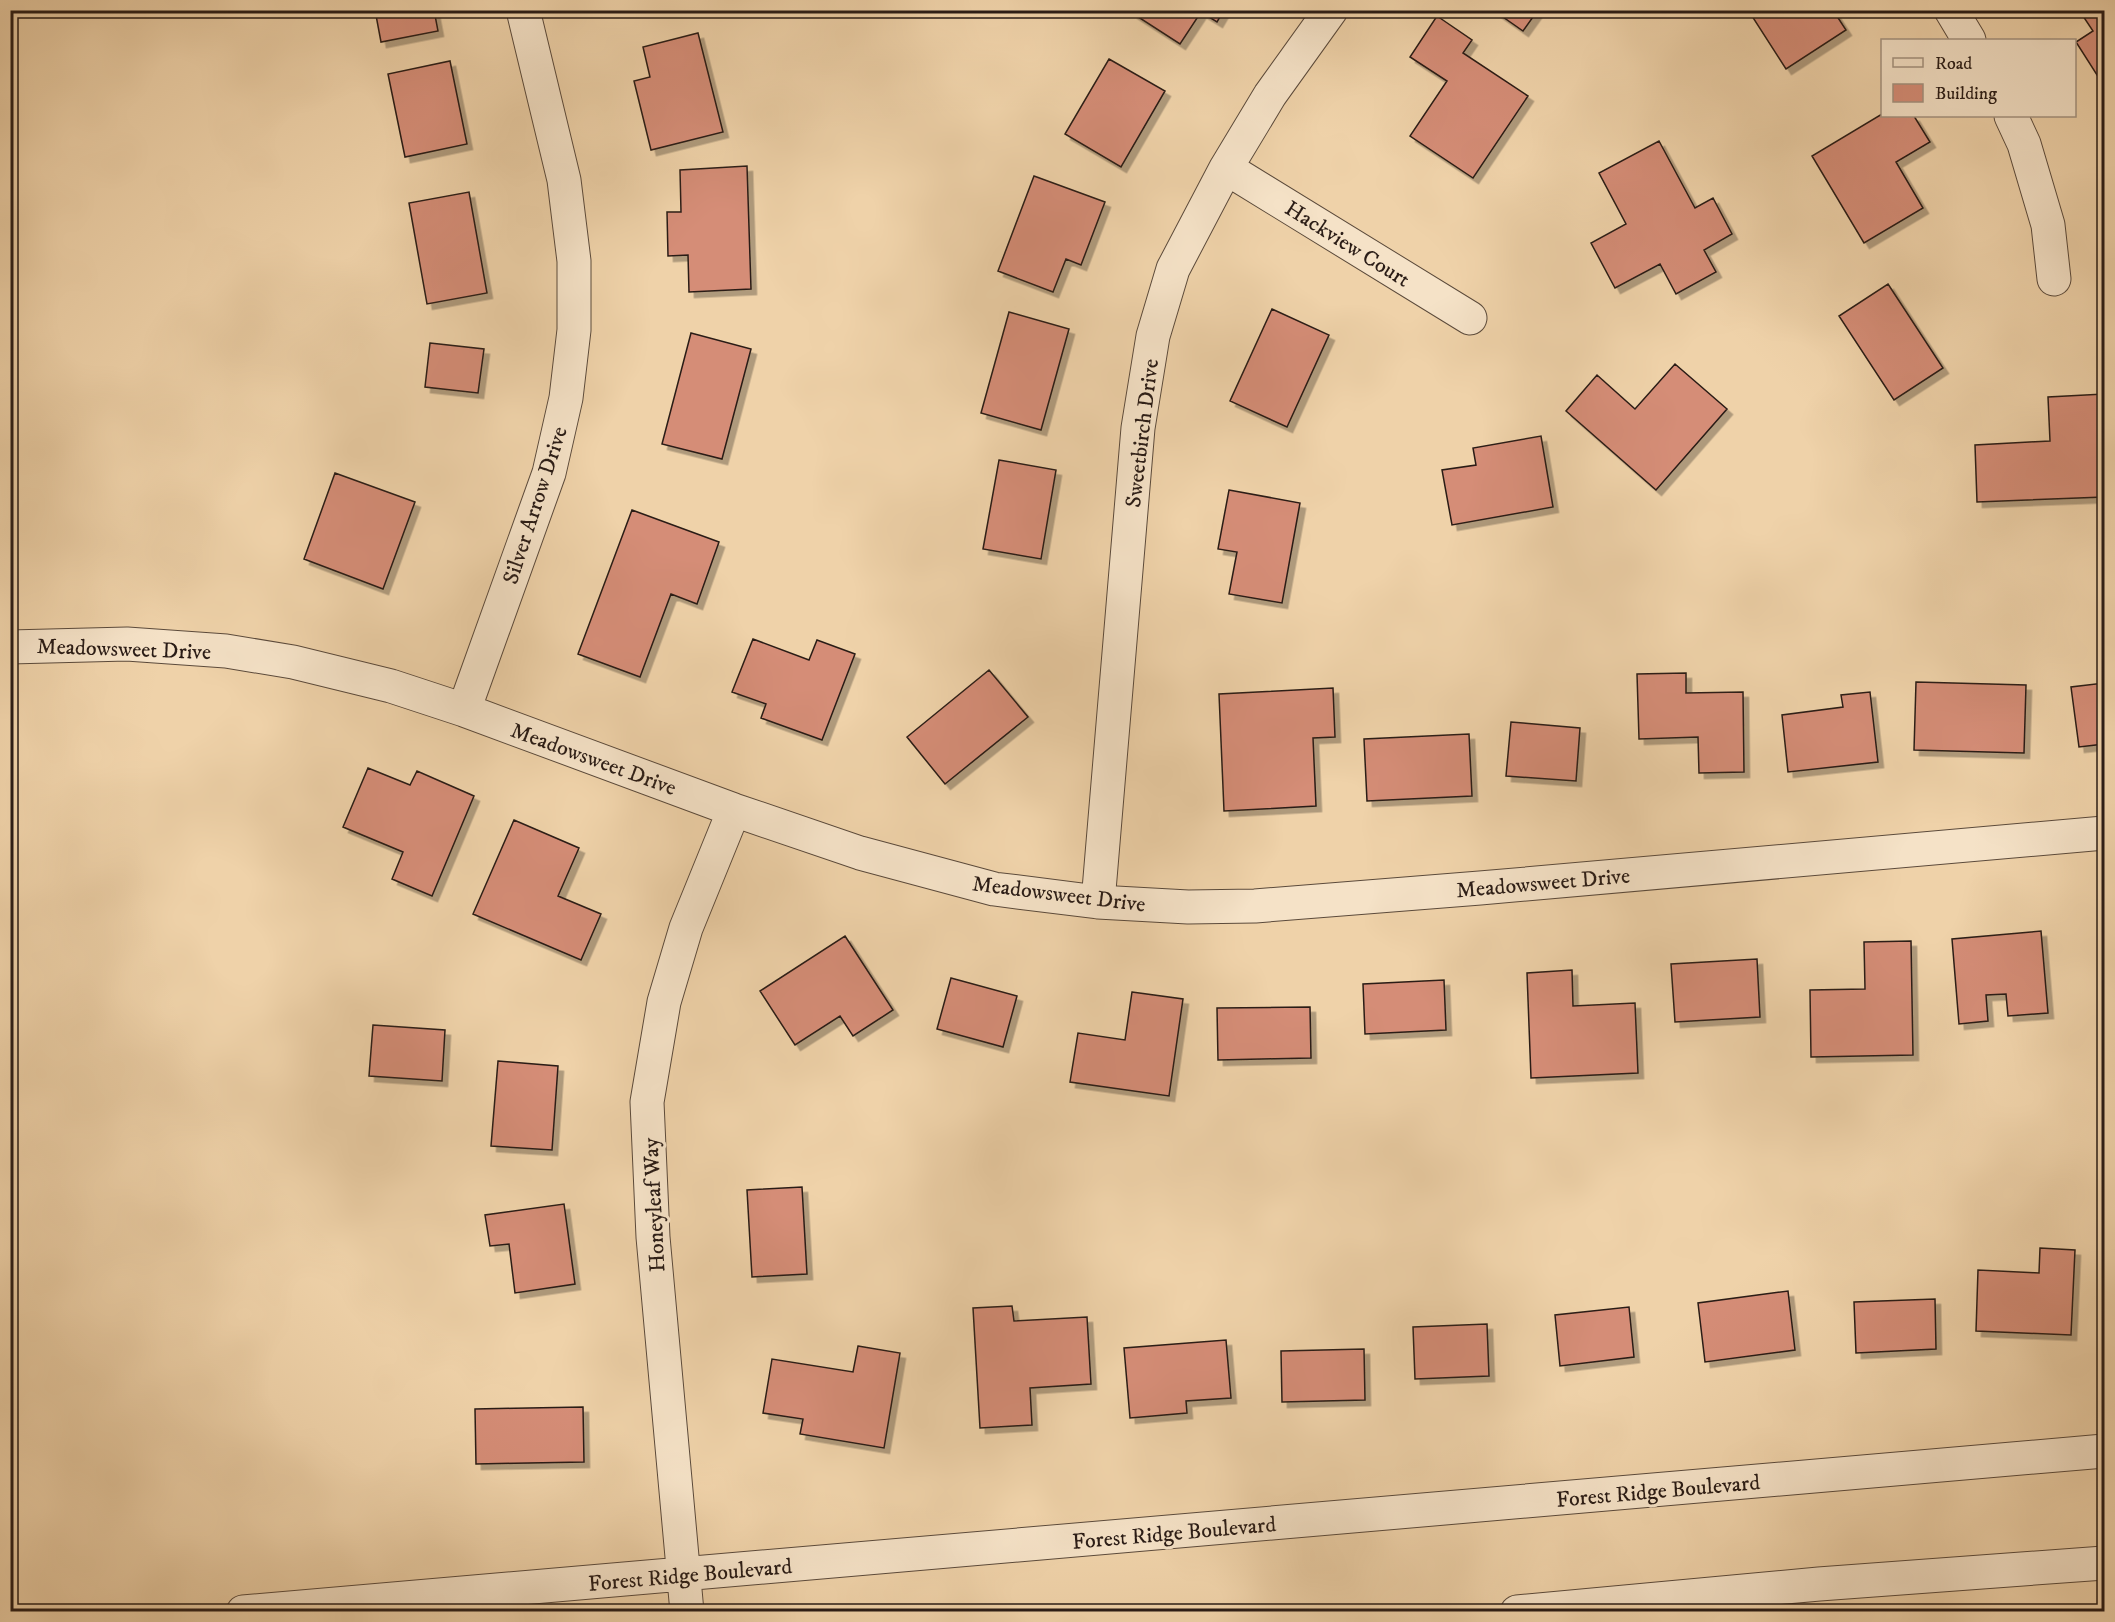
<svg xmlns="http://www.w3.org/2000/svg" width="2115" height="1622" font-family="'IM FELL DW Pica',serif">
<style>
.building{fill:#d58d77;stroke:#2a1c16;stroke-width:1.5;filter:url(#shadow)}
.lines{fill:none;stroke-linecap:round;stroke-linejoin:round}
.minor-casing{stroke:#5b4a3b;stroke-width:35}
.minor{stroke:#f5e2c7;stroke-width:33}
.labels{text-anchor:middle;stroke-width:6;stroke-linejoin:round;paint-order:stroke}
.street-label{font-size:22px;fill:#2a1c16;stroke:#f5e2c7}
</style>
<defs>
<filter id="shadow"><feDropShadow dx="5.5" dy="5.5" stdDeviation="0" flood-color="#0004"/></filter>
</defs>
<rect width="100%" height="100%" fill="#efd2a9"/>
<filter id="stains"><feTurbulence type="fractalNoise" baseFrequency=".00333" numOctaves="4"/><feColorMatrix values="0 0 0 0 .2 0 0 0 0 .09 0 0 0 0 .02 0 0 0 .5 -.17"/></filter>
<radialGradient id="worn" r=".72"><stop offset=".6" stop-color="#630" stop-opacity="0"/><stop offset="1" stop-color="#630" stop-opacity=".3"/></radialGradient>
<path class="building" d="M375,10H434L438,31L381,42Z
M1134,10H1224L1217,22L1201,12L1180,44L1132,13Z
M1493,10H1538L1523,31Z
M1754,10H1833L1846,30L1786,69L1750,13Z
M2079,10H2104V86L2076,42L2093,31Z
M1437,16L1472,40L1463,53L1528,96L1473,178L1410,136L1447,81L1410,57Z
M698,33L723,132L651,150L634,81L650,77L643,47Z
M1109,59L1165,91L1121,167L1065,134Z
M450,61L467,144L405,157L388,74Z
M1882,114L1914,116L1930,142L1896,162L1923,208L1864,243L1812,156Z
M1659,141L1695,208L1713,198L1732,234L1704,250L1716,272L1676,294L1660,264L1615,288L1591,243L1626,224L1599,173Z
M747,166L751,289L689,292L688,255L668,256L667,212H681L680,170Z
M1034,176L1105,202L1081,265L1066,259L1053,292L998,271Z
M469,192L487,293L427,304L409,203Z
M1888,284L1943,368L1894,400L1839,316Z
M1272,309L1329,335L1287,427L1230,401Z
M1009,312L1069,329L1041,430L981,413Z
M691,333L751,349L722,459L662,444Z
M430,343L484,349L478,393L425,387Z
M1675,364L1727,409L1656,490L1566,411L1597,375L1635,409Z
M2104,394V497L1977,502L1975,445L2050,441L2048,397Z
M1541,436L1553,507L1452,525L1442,470L1476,465L1473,448Z
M999,460L1056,470L1041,559L983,549Z
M335,473L415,502L383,589L304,559Z
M1229,490L1300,503L1282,603L1229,594L1237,552L1218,549Z
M632,510L719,542L697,604L671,594L640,677L578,654Z
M753,639L809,660L817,640L855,654L822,740L761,718L766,704L732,692Z
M989,670L1028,717L945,784L907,737Z
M1686,673V693L1743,692L1744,772L1699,773L1698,737L1639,739L1637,674Z
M1916,682L2026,685L2024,753L1914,750Z
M2104,683V744L2079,747L2071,687Z
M1333,688L1335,737L1313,738L1316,806L1224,811L1219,694Z
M1870,692L1878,762L1788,772L1782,715L1843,707L1841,695Z
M1511,722L1580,728L1576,781L1506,776Z
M1469,734L1472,796L1367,801L1364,739Z
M368,768L410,785L417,771L474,796L432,896L392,879L403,852L343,827Z
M514,820L579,848L558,896L601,914L581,960L473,914Z
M2041,931L2048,1013L2008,1016L2006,994L1986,995L1988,1021L1959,1024L1952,939Z
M845,936L893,1010L853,1036L840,1016L795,1045L760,991Z
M1911,941L1913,1055L1811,1057L1810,990L1865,989L1864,942Z
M1757,959L1760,1017L1675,1022L1671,964Z
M1572,970L1573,1006L1635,1003L1638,1073L1531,1078L1527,973Z
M951,978L1017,996L1003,1047L937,1029Z
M1444,980L1446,1030L1365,1034L1363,984Z
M1132,992L1183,999L1169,1096L1070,1082L1078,1033L1125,1040Z
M1310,1007L1311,1058L1218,1060L1217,1008Z
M373,1025L445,1030L442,1081L369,1076Z
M498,1061L558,1066L552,1150L491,1146Z
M802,1187L807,1274L752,1277L747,1190Z
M564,1204L575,1284L515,1293L509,1244L490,1246L485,1215Z
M2040,1248L2075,1250L2071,1335L1976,1331L1978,1270L2039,1273Z
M1788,1291L1795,1350L1705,1362L1698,1303Z
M1935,1299L1936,1349L1856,1353L1854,1302Z
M1012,1306L1014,1321L1087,1317L1091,1384L1030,1388L1032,1425L980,1428L973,1308Z
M1629,1307L1634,1357L1560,1366L1555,1315Z
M1487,1324L1489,1376L1415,1379L1413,1327Z
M1226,1340L1231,1398L1186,1401L1187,1413L1130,1418L1124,1348Z
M858,1346L900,1353L884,1448L800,1434L803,1419L763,1413L772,1359L853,1372Z
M1364,1349L1365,1400L1282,1402L1281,1351Z
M583,1407L584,1462L476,1464L475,1409Z"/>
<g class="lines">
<defs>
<path id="minor" d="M1951,10L1969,40
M2011,116L2024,144L2048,225L2054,279
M1226,168L1470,318
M10,647L127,644L226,651L293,662L391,686L464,710L734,810L860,853L994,889L1098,902L1188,907L1255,906L1480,888L2104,833
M464,710L549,473L566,398L574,330V261L564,180L523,10
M1098,902L1138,428L1153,336L1173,269L1226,168L1270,95L1331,10
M243,1612L2104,1451
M687,1612L653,1237L647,1102L664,1002L686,928L734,810
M1517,1612L1819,1584L2104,1563"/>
</defs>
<use href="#minor" class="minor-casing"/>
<use href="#minor" class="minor"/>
</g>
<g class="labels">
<g class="street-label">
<text transform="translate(1348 243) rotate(32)" y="8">Hackview Court</text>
<text transform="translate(1141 433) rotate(-83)" y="8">Sweetbirch Drive</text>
<text transform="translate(534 505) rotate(-72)" y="8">Silver Arrow Drive</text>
<text transform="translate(124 648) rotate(2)" y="8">Meadowsweet Drive</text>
<text transform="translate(594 758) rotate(20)" y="8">Meadowsweet Drive</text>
<text transform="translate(1543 882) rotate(-5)" y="8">Meadowsweet Drive</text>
<text transform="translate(1059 893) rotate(7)" y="8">Meadowsweet Drive</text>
<text transform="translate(653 1205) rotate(-93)" y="8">Honeyleaf Way</text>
<text transform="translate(1658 1490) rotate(-5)" y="8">Forest Ridge Boulevard</text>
<text transform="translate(1174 1532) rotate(-5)" y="8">Forest Ridge Boulevard</text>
<text transform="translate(690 1574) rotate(-5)" y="8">Forest Ridge Boulevard</text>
</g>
</g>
<rect width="2115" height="1622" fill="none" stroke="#efd2a9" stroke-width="36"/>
<rect x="12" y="12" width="2091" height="1598" fill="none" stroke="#2a1c16" stroke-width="3"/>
<rect x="18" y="18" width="2079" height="1586" fill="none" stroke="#2a1c16" stroke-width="1.5"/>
<rect x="1881" y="39" width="195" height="78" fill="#f5e2c7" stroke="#a49380" stroke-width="1.5"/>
<rect x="1893" y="58" width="30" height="9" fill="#f5e2c7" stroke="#a49380" stroke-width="1.5"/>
<text x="1935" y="69" font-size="18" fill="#2a1c16">Road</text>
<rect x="1893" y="84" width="30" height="18" fill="#d58d77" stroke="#a49380" stroke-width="1.5"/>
<text x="1935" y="99" font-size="18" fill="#2a1c16">Building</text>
<rect width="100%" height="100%" filter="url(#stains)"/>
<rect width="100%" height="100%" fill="url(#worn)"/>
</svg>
